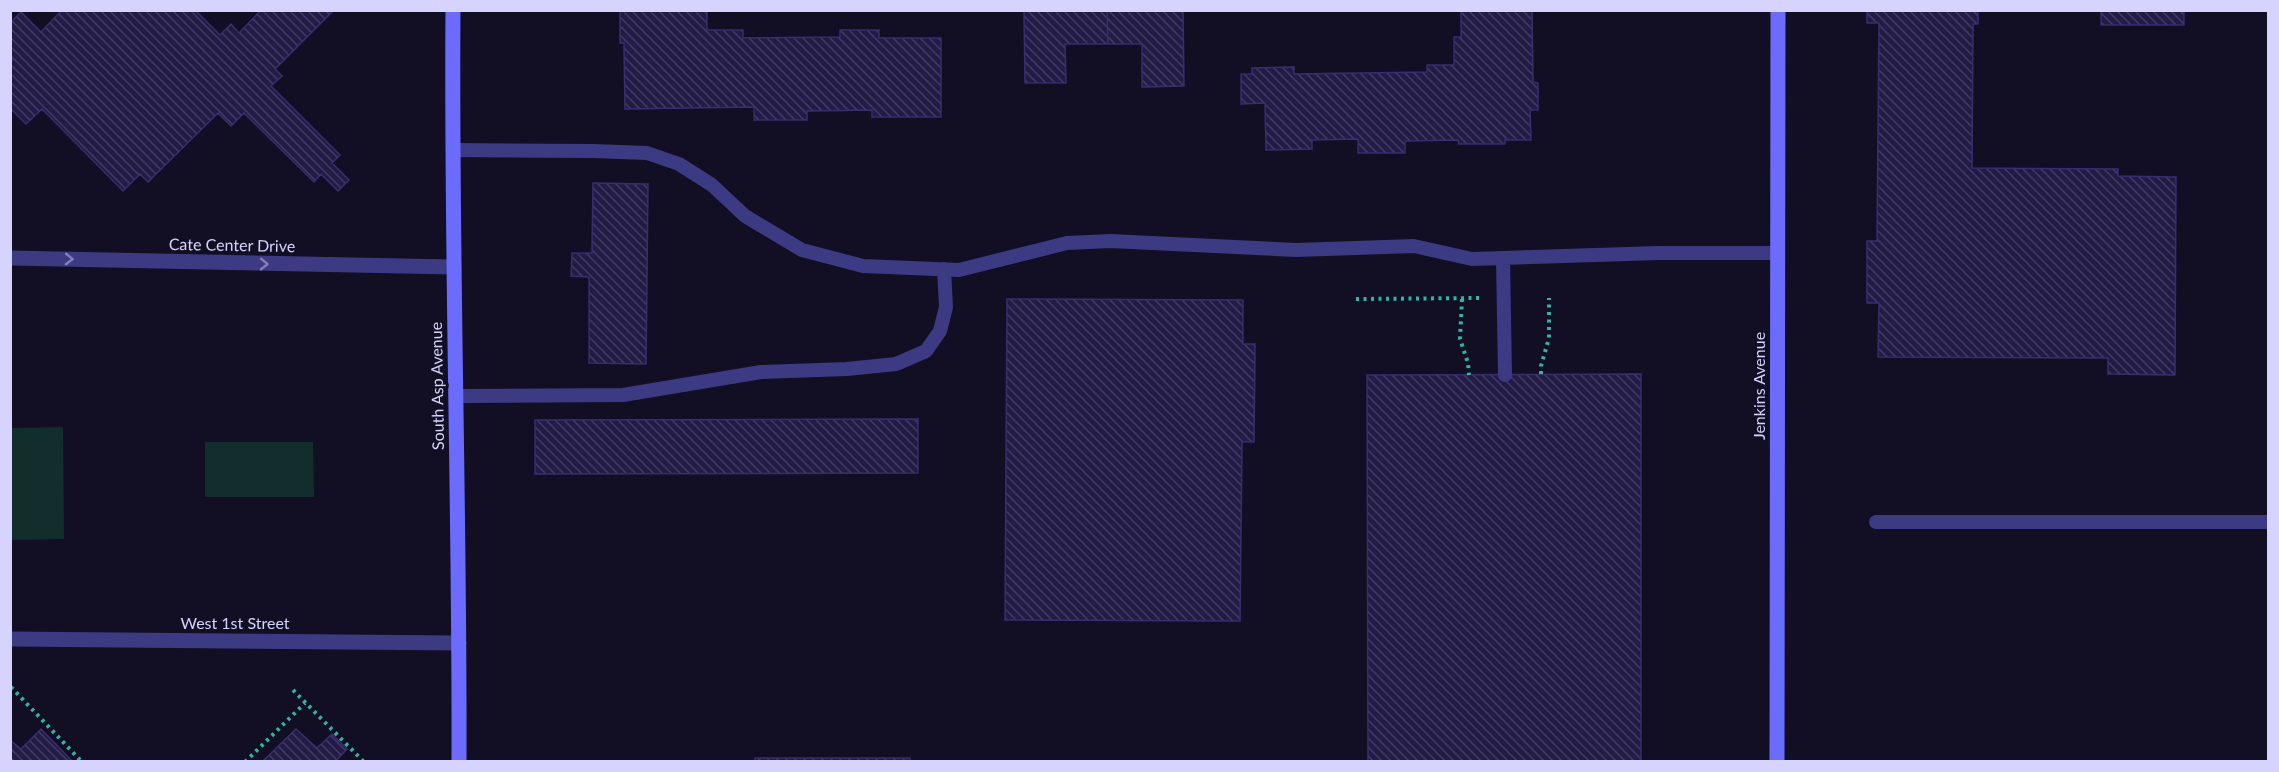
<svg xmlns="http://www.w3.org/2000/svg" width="2279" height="772" font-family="Lato,sans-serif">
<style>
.pitch{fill:#122e2c}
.building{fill:url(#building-back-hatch);stroke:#392d70;stroke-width:1.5}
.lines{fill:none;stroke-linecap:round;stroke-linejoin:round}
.path{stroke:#31b4a8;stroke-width:4;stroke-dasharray:3 4.5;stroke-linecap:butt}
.lane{stroke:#3b3a82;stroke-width:14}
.street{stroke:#3b3a82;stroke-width:15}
.secondary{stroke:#6b6cfd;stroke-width:15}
.oneway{stroke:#817fba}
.labels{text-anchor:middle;stroke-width:6;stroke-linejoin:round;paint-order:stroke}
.street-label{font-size:16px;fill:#d6d3fe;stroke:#120f24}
</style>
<defs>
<pattern id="building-back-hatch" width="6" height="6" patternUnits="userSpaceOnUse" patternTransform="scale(1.5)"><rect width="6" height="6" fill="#221b45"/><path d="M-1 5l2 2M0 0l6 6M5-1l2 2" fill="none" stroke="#413b61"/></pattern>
</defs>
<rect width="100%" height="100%" fill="#120f24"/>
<path class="pitch" d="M63,427L64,539L11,540V428Z
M205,442H313L314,497H205Z"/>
<path class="building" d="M62,10H195L220,35L231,24L239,33L261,10H334L275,69L282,76L271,86L340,155L332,163L349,180L338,191L321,174L314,182L244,113L231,126L218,113L148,182L140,174L123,191L42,109L26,124L10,108V62L13,59L10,57V23L21,12L41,32Z
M620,10H707V30H743V38L840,37V30H879V38H941V117H872V110L807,111V120H754V107L625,109L624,43H620Z
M1024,10H1107L1108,44H1065L1066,83H1025Z
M1107,10H1183L1184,86L1142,87V44H1108Z
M1461,10H1532L1533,82L1538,83V110H1530L1531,140H1505V144H1459L1458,140L1405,141V153H1358V139L1312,140V149L1266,150L1265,103L1241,104V74H1252V68L1294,67V74L1427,72V65H1454V37H1461Z
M1867,10H1978V24H1973L1972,168L2118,169V176L2176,177L2175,375L2108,374V358L1878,357L1879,303H1867V241H1877L1879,23H1867Z
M2101,10H2184V25H2101Z
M593,183L648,184L646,364L589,363V277L571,276L572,253H592Z
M1007,299L1243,300V344H1255L1254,442H1242L1240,621L1005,620Z
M1641,374V762H1368L1367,375Z
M918,419V473L535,474V420Z
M41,729L73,762H10V740L21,749Z
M296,729L317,748L332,734L347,749L335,762H262Z
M755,758H910V762H755Z"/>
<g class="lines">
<path class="path" d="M1356,299L1480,298
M1462,299L1460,339L1468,363L1469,375
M1541,374V366L1549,338V298
M11,687L82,762
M293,690L364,762
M245,762L305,703"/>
<path class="lane" d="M453,150L593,151L647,153L679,164L712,185L745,216L802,250L863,266L959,270L1067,243L1110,241L1296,250L1414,246L1472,259L1659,253H1777
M1503,258L1505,375
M456,396L623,395L761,372L847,369L896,364L926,351L940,331L946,307L944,269
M1876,522H2268"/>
<path class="street" d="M10,258L453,267
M10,639L459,643"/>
<path class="secondary" d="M453,10C451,261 460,511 459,762
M1777,762L1778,10"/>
</g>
<defs><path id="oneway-chevron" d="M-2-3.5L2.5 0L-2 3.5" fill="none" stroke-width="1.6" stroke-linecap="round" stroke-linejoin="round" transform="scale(1.5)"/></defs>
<g class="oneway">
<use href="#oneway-chevron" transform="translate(69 259) rotate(1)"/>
<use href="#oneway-chevron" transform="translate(264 264) rotate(1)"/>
</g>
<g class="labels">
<g class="street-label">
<text transform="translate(232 245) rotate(1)" y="6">Cate Center Drive</text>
<text transform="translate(437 386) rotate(-91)" y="6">South Asp Avenue</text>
<text transform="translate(1759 386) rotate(-90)" y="6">Jenkins Avenue</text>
<text x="235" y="629">West 1st Street</text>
</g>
</g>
<rect width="2279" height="772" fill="none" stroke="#d6d3fe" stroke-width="24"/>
</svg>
